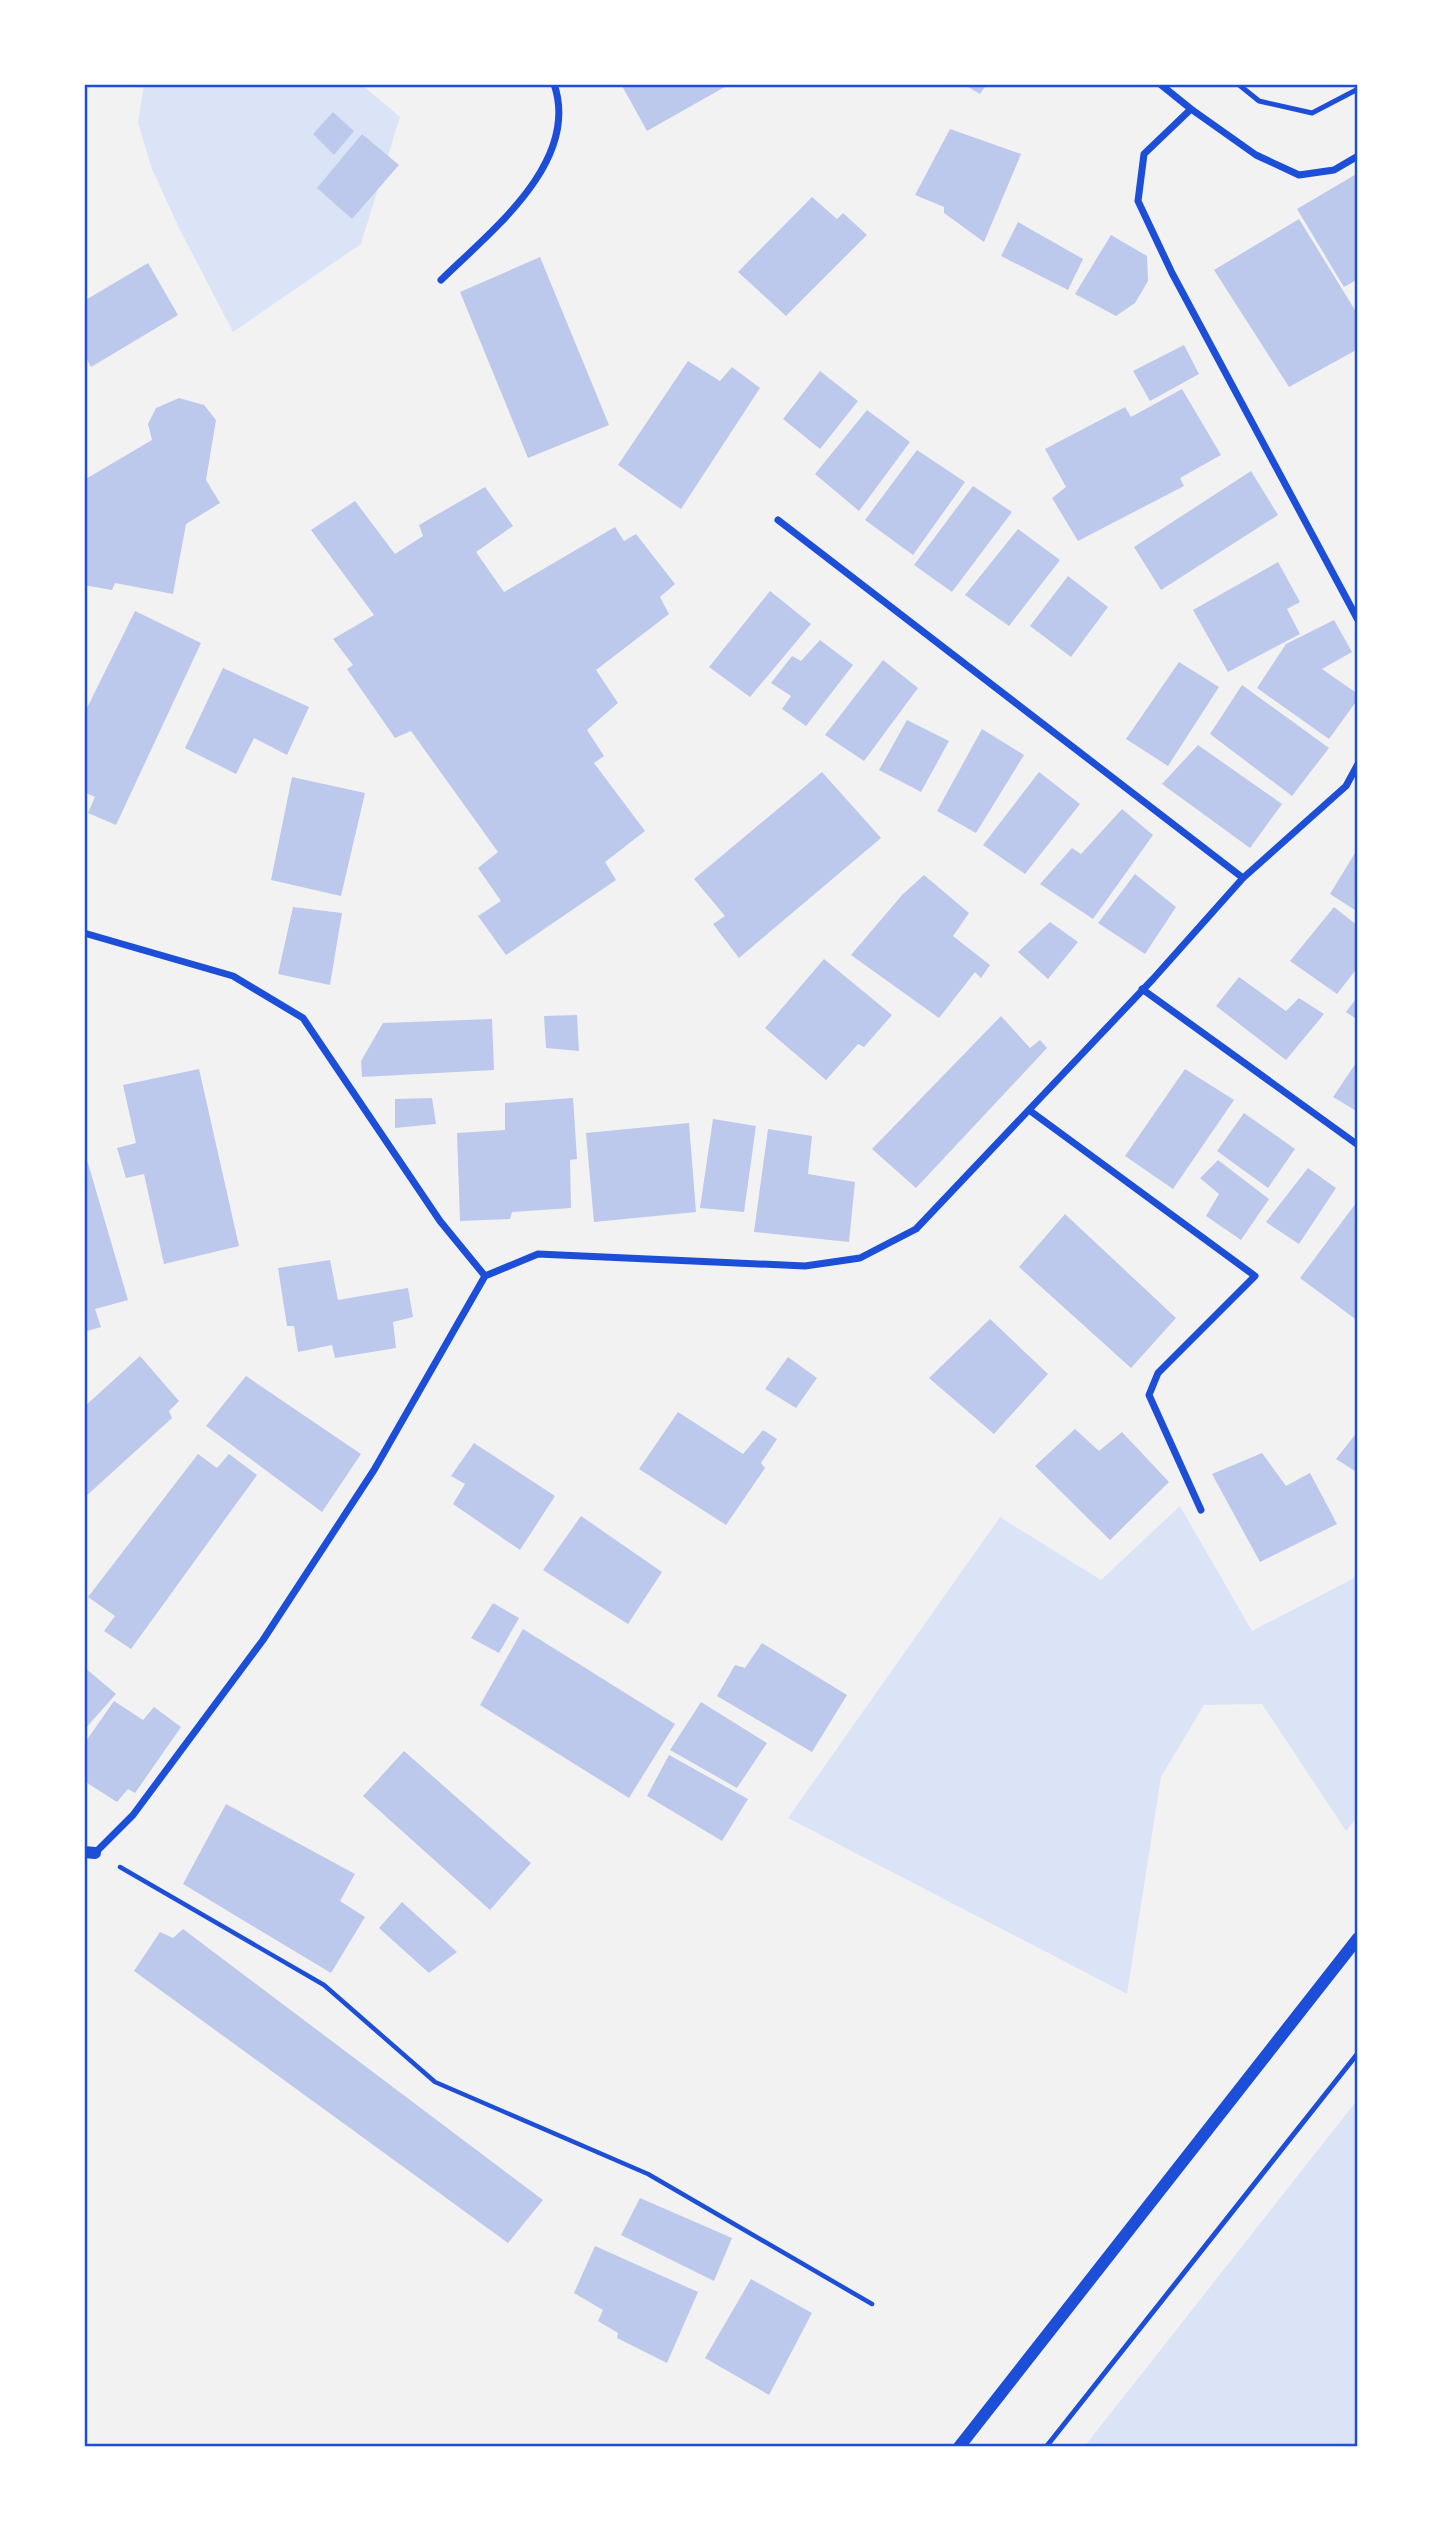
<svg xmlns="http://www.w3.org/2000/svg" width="1442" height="2531" font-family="'Exo 2',sans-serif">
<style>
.green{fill:#dbe4f7}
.building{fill:#bdc9ec}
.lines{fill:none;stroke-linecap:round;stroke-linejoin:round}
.path{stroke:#1d4ed8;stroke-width:4.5}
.service{stroke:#1d4ed8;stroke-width:5}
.minor{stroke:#1d4ed8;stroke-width:7}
.tertiary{stroke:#1d4ed8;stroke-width:12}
.neatline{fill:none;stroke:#1d4ed8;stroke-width:2.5}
</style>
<rect width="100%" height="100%" fill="#f2f2f2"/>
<path class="green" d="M144,84H361L400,117L361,244L233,332L179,228L152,169L138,123Z
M1180,1506L1252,1631L1358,1576V1816L1346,1831L1262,1704L1204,1705L1161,1777L1127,1994L788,1818L1000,1517L1101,1580Z
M1358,2099V2447H1084Z"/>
<path class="building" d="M621,84H730L647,131Z
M963,84H987L980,94Z
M333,112L354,131L334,155L313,134Z
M950,129L1021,154L984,242L944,213V207L915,195Z
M362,134L399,165L352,219L317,188Z
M1358,173V279L1344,287L1297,209Z
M812,197L837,219L843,213L867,235L786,316L738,272Z
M1299,219L1358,315V349L1289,387L1214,270Z
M1018,222L1083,259L1068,290L1001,256Z
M1111,235L1147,256L1148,281L1135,303L1116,316L1075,294Z
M540,257L609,425L528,458L460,292Z
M148,263L178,315L91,367L84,354V301Z
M1184,345L1199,374L1150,401L1133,371Z
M688,361L720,381L732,367L760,388L681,509L618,465Z
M820,371L858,401L820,449L783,419Z
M1182,389L1221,455L1180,478L1184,486L1078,541L1052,498L1066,487L1045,449L1125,407L1131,417Z
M179,398L204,405L216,420L206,480L220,503L186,524L173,594L115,583L112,590L84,585V480L152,440L148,424L156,408Z
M867,410L910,442L859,511L815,474Z
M917,450L965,482L913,555L865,520Z
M1251,471L1278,515L1161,590L1134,547Z
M973,486L1012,512L952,592L914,565Z
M485,487L513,526L476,552L504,592L615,527L624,541L636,534L675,584L660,597L669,614L596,670L618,703L587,730L604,756L594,763L645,831L605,862L616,880L506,955L478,916L501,901L478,868L498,852L411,731L395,738L347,669L353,665L333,639L374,615L311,530L355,501L395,554L423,536L419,525Z
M1018,529L1060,560L1009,626L965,595Z
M1278,562L1300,602L1287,609L1300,634L1228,672L1193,610Z
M1068,576L1108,607L1071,657L1030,626Z
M770,591L811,624L750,697L709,667Z
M135,611L201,643L116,825L88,813L95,797L84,792V714Z
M1334,620L1352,652L1322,669L1358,694V699L1329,739L1257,688L1286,644Z
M820,640L853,665L806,726L782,709L791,696L771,683L792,656L801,661Z
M883,660L918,688L864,761L825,735Z
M1179,662L1219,687L1168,766L1126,739Z
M223,668L309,707L287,755L254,738L236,774L185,748Z
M1242,685L1329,748L1292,796L1210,734Z
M907,720L949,741L921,792L879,770Z
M982,729L1024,755L976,833L937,811Z
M1198,745L1282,804L1250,848L1162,784Z
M822,772L881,838L739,958L713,924L725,916L694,879Z
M1039,772L1080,804L1025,874L983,845Z
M292,777L365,793L341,896L271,880Z
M1122,809L1153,835L1093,919L1040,884L1072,848L1081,854Z
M1358,848V912L1330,894Z
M1135,874L1176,907L1145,954L1098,923Z
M924,875L969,913L953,936L990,965L981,978L975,972L939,1018L851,955L902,895Z
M293,907L342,913L330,985L278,974Z
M1334,907L1358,926V967L1337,994L1290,961Z
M1050,922L1078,942L1048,979L1018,952Z
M824,959L892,1015L864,1047L858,1044L826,1080L765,1028Z
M1239,977L1286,1011L1299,998L1324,1014L1286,1060L1216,1006Z
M1358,996V1020L1346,1012Z
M577,1015L579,1051L546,1048L544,1016Z
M1001,1016L1030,1048L1040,1040L1047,1048L916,1188L872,1149Z
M492,1019L494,1070L362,1077L361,1061L383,1023Z
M1358,1060V1112L1333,1097Z
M199,1069L239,1246L164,1264L144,1174L126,1178L117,1148L136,1143L123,1085Z
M1185,1069L1234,1100L1173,1189L1125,1156Z
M432,1098L436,1124L395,1128V1099Z
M573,1098L577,1159L570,1160L571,1208L512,1212L510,1219L460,1221L457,1133L505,1130V1103Z
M1244,1113L1295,1149L1268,1188L1217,1151Z
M713,1119L756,1126L744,1212L700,1208Z
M689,1123L696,1212L594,1222L586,1133Z
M768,1129L812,1136L808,1174L855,1182L849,1242L754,1232Z
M85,1153L128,1300L95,1309L101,1327L84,1332Z
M1218,1160L1269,1199L1241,1240L1206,1216L1219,1194L1200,1178Z
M1308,1168L1336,1188L1299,1244L1266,1222Z
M1356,1203L1358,1205V1321L1300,1278Z
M1065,1214L1176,1318L1131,1368L1019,1267Z
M330,1260L338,1300L408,1288L413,1317L393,1322L396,1348L335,1358L332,1345L298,1352L294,1326H287L278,1268Z
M990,1319L1048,1374L994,1434L929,1378Z
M140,1356L179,1401L169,1411L172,1418L84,1498V1407Z
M788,1357L817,1378L796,1408L765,1389Z
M246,1376L361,1454L322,1512L206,1426Z
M678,1412L743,1454L763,1430L777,1439L761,1463L765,1468L726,1525L639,1469Z
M1075,1429L1099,1451L1122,1432L1169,1482L1110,1540L1035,1466Z
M1358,1431V1473L1336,1459Z
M474,1443L555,1496L520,1550L453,1504L465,1484L451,1476Z
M1262,1453L1286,1486L1310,1473L1337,1524L1260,1562L1212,1474Z
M198,1454L217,1468L229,1454L257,1475L131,1649L104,1631L115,1616L88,1597Z
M581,1516L662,1572L628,1624L543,1570Z
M493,1603L519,1618L499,1653L471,1638Z
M523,1629L675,1724L629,1798L480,1705Z
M762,1643L847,1695L812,1752L717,1696L735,1665L745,1668Z
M84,1667L116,1694L84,1730Z
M114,1701L143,1720L154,1707L181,1727L135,1793L128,1789L117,1802L84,1781V1744Z
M701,1702L767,1743L737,1788L670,1750Z
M404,1751L531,1863L490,1910L363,1796Z
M669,1755L748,1799L722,1841L647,1796Z
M226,1804L355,1874L340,1901L365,1917L331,1973L183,1884Z
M402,1902L457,1952L429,1973L379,1928Z
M183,1929L543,2200L508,2243L134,1971L160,1932L173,1938Z
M640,2198L732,2238L714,2281L621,2235Z
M595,2246L698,2292L667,2363L617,2338L618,2333L598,2321L603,2310L574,2293Z
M751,2279L812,2313L769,2395L705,2358Z"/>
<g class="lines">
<path class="path" d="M120,1867L324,1985L435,2082L648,2174L872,2304"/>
<path class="service" d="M1238,84L1259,101L1312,113L1358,89
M1046,2447L1358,2053"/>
<path class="minor" d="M1160,84L1191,109L1256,155L1299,175L1334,170L1358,156
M1191,109L1144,154L1138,201L1172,273L1358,620
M441,280C490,232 581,162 554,84
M778,520L1243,878
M84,933L233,976L303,1018L440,1221L485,1276
M1142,989L1358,1145
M1029,1110L1255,1276L1158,1373L1149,1395L1201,1510
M95,1853L133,1815L263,1640L374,1470L485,1276L538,1254L805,1266L860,1258L916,1229L1153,979L1243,878L1346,786L1358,764"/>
<path class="tertiary" d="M84,1852L95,1853
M959,2447L1358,1938"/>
</g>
<rect width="1442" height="2531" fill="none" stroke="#ffffff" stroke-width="172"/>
<rect x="86" y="86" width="1270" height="2359" class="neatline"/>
</svg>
